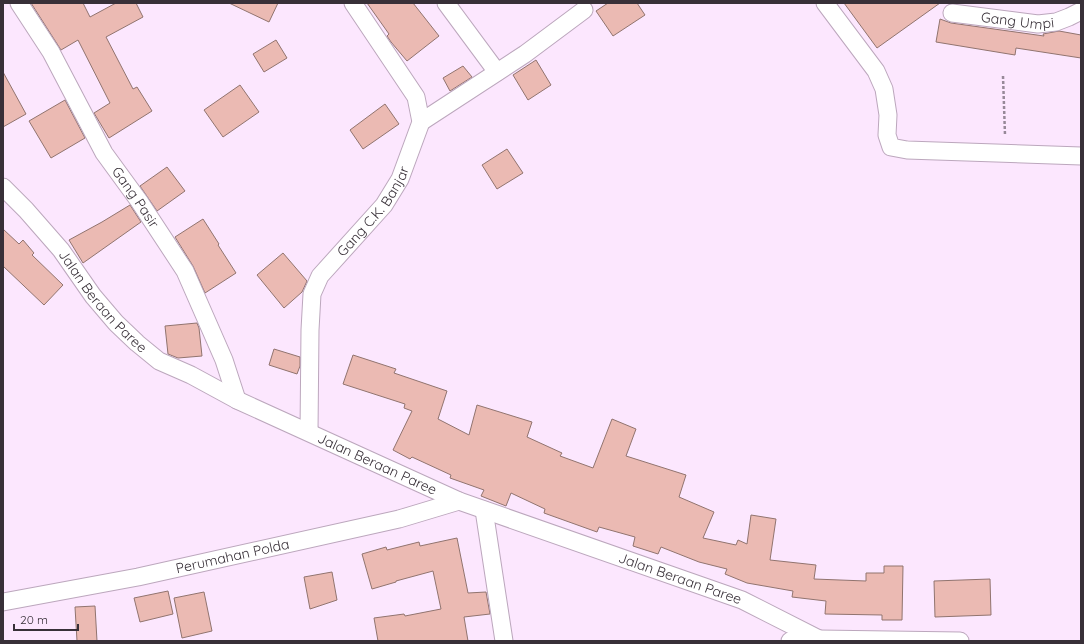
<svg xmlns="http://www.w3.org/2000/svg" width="1084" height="644" font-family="Quicksand,sans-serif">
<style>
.building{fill:#ebbab3;stroke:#91746f}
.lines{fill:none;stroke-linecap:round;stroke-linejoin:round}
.street-casing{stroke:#bca7bd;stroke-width:19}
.path{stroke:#978998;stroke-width:2.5;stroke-dasharray:3 2;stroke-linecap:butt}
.street{stroke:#fff;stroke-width:17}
.labels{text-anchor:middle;stroke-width:3;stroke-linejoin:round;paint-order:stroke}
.street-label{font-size:14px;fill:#383038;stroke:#fce7fe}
</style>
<rect width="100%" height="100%" fill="#fce7fe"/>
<path class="building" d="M31,3H83L90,17L116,3H136L143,17L106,37L133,89L137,87L152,111L109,138L94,113L110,103L78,40L61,50Z
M229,3H278L269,22Z
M367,3H413L439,36L407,61L391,42L387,36L389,34Z
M608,3H637L645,15L613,36L596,11Z
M844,3H940L877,48Z
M940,19L951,23L1044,36L1043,34L1059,31L1081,35V58L1016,48L1015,55L936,42Z
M276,40L287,58L264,72L253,54Z
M536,60L551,85L528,100L513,75Z
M463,66L472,77L450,91L443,78Z
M3,72L26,114L3,127Z
M240,85L259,112L223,137L204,110Z
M65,100L85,138L51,158L29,121Z
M385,104L399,124L363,149L350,130Z
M507,149L523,173L497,189L482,165Z
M167,167L185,191L157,211L140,186Z
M130,205L141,222L83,263L69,240L102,222Z
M203,219L219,244L218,245L236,273L205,293L193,266L175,237Z
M3,229L19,244L23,240L34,253L32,255L63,285L44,305L3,266Z
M283,253L307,281L302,292L284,308L257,275Z
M197,323L199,328L202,356L178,358L168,354L165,326Z
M274,349L300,357V366L297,374L269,365Z
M353,355L396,369L394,373L447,391L438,419L469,435L477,405L532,422L527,437L562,453L560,456L593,468L612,419L636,429L626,456L686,475L679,497L714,512L703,538L736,545L738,540L747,544L751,515L776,519L770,560L816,565L814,579L866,581V573H884V566H903L902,620H882V615L825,614L826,601L792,597L793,591L747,583L725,574L727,569L699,562L661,547L658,554L633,546L635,537L599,527L597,532L544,513L545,509L511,493L506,506L481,496L484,490L450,478L451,475L412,457L410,459L393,450L412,411L404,408L405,404L343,384Z
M457,538L468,593L486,592L490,614L464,617L468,641H378L374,618L404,614L405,616L441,609L433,571L396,581V582L372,589L362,554L386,547L387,550L419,542L420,546Z
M332,572L337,600L310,609L304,577Z
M990,579L991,615L935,617L934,581Z
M168,591L173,614L140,622L134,598Z
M204,592L212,631L182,638L174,598Z
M95,606L97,641H77L75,607Z"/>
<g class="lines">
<defs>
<g id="street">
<path id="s1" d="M19,3L51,52L104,153L139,201L185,271L224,360L237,400"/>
<path d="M446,3L497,72"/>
<path d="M825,3L876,71L884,89L888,115L887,135L891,147L907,150L1081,156"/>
<path id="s2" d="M952,13L1038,24L1056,22L1069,17L1081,11"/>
<path d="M421,122L525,54L584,10"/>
<path id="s3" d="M3,187L26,210L61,250L93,296L116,323L137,343L159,361L191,375L237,400L459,501L742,600L819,639"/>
<path id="s4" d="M309,432L310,330L312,294L320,276L384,205L400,179L421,122L416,97L353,3"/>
<path d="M484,510L504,641"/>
<path id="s5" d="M3,602L138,577L399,519L459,501"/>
<path d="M790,641L819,639L960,641"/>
</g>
</defs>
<use href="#street" class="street-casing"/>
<path class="path" d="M1003,76L1005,135"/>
<use href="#street" class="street"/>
</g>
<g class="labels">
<g class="street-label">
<text dy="5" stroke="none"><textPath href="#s2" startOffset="66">Gang Umpi</textPath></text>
<text dy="5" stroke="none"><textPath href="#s1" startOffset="227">Gang Pasir</textPath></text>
<text dy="5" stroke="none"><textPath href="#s4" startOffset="242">Gang C.K. Banjar</textPath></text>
<text dy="5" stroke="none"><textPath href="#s3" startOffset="152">Jalan Beraan Paree</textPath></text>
<text dy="5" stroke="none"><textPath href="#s3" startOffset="476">Jalan Beraan Paree</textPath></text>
<text dy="5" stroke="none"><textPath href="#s5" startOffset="234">Perumahan Polda</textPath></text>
<text dy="5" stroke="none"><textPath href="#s3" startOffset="800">Jalan Beraan Paree</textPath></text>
</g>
</g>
<rect width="1084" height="644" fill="none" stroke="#383038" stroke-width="8"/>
<path d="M14 624v6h64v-6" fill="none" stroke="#383038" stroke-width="2"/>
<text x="20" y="624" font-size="12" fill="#383038" stroke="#fce7fe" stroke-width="3" paint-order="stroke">20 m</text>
</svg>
